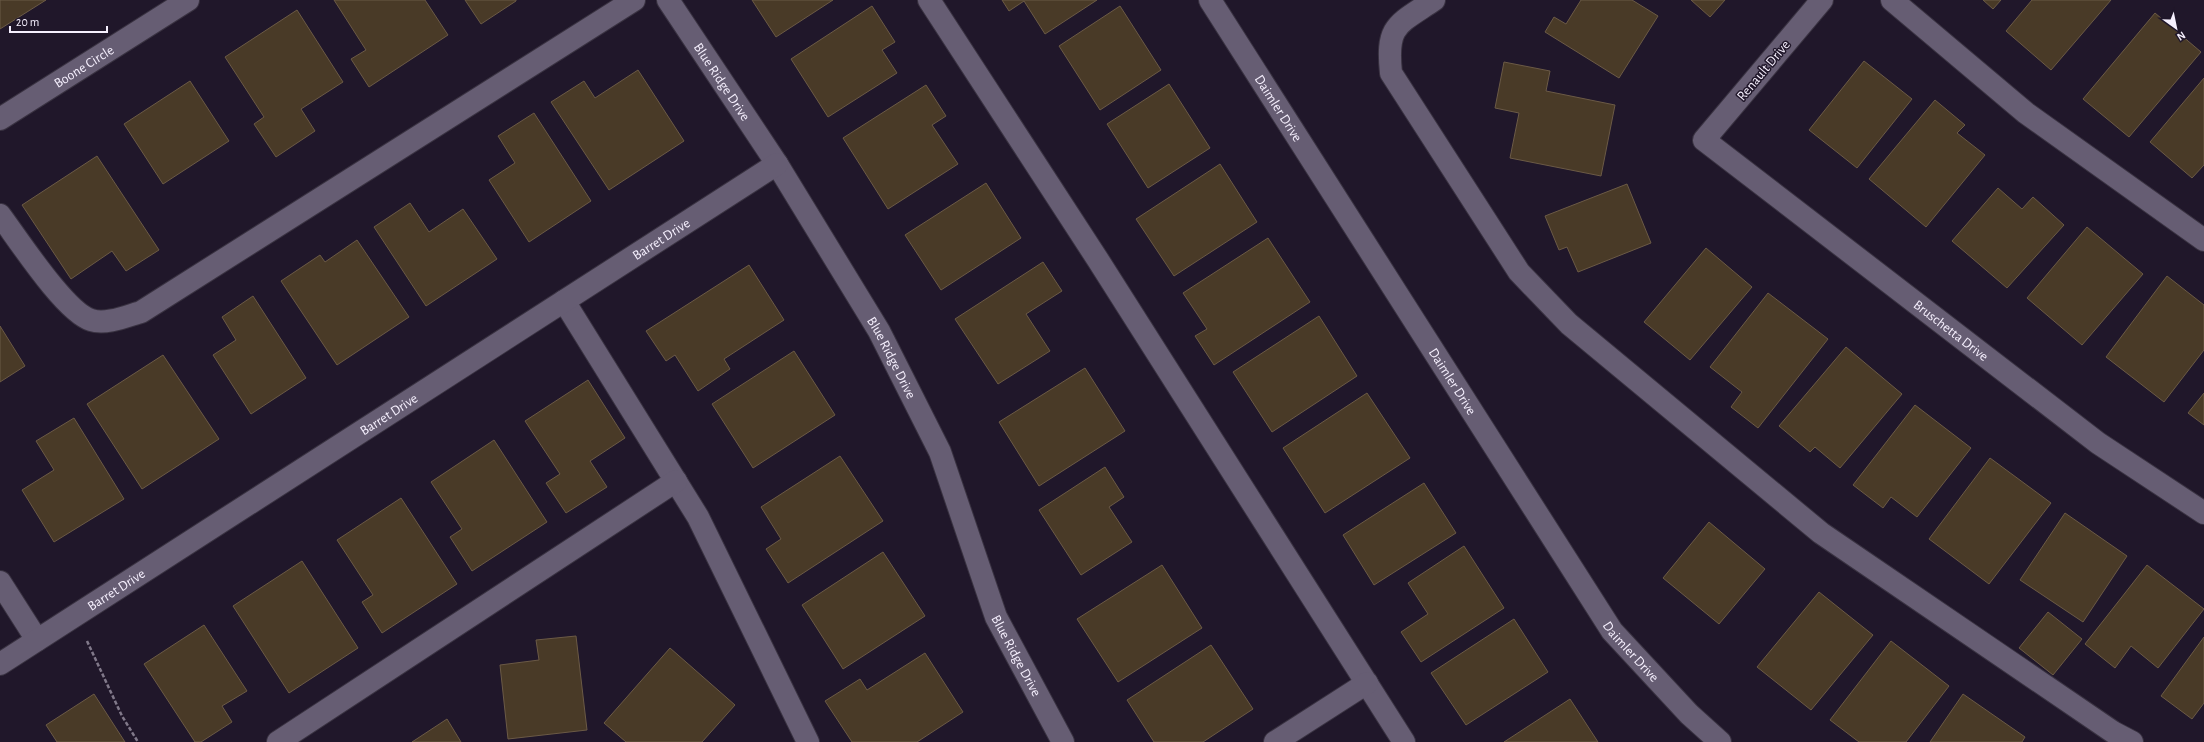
<svg xmlns="http://www.w3.org/2000/svg" width="2204" height="742" font-family="'Alegreya Sans',sans-serif">
<style>
.building{fill:#493a27;stroke:#6b5a46}
.lines{fill:none;stroke-linecap:round;stroke-linejoin:round}
.minor-casing{stroke:#393241;stroke-width:24}
.path{stroke:#81798a;stroke-width:2.5;stroke-dasharray:4 2;stroke-linecap:butt}
.minor{stroke:#665d73;stroke-width:22}
.labels{text-anchor:middle;stroke-width:3;stroke-linejoin:round;paint-order:stroke}
.street-label{font-size:14px;fill:#f6f0fe;stroke:#20172a}
</style>
<rect width="100%" height="100%" fill="#20172a"/>
<path class="building" d="M0,0H46L0,29Z
M334,0H425L448,35L369,87L351,59L366,50Z
M465,0H516V1L481,24Z
M752,0H833L776,37Z
M1002,0H1097L1045,34L1024,1L1009,11Z
M1581,0H1632L1658,16L1619,78L1545,32L1554,17L1566,24Z
M1691,0H1725L1710,17Z
M1983,0H2001L1993,9Z
M2032,0H2111L2051,70L2006,31Z
M872,6L895,42L882,50L897,73L828,117L791,59Z
M1120,6L1161,70L1100,110L1059,46Z
M297,10L343,82L301,109L315,131L276,157L254,124L264,117L225,57Z
M2155,13L2201,52L2129,137L2083,99Z
M1864,61L1912,99L1857,168L1809,130Z
M1504,62L1550,71L1546,91L1615,105L1601,176L1510,158L1519,113L1495,108Z
M638,70L684,141L609,190L551,102L584,81L595,98Z
M2204,78V165L2192,178L2150,142Z
M190,81L229,141L163,184L124,124Z
M1169,84L1210,148L1148,188L1107,124Z
M926,85L946,116L932,125L958,164L888,209L843,138Z
M1935,100L1965,125L1957,133L1985,155L1926,227L1869,179Z
M534,113L591,201L529,242L489,180L515,163L498,136Z
M97,156L159,250L126,271L112,251L71,279L22,205Z
M1220,164L1257,222L1174,276L1136,219Z
M986,183L1021,238L941,290L905,235Z
M1627,184L1651,243L1578,272L1567,247L1559,250L1545,216Z
M1998,188L2022,209L2033,197L2064,225L2007,288L1952,241Z
M410,203L429,232L463,209L497,259L426,306L374,227Z
M2087,227L2143,274L2082,345L2027,298Z
M1268,238L1310,302L1214,365L1195,336L1207,329L1183,293Z
M357,240L409,317L337,365L281,281L320,255L325,262Z
M1706,248L1752,287L1690,360L1644,322Z
M1043,262L1062,291L1026,314L1050,351L998,384L955,319Z
M749,265L784,320L724,359L730,369L698,391L675,355L666,361L646,331Z
M2167,276L2204,305V350L2164,402L2106,357Z
M1768,293L1828,339L1758,428L1731,407L1742,392L1710,367Z
M253,296L306,378L251,414L213,355L236,340L222,317Z
M1319,316L1357,376L1272,432L1233,372Z
M0,326L25,366L0,382Z
M1846,347L1902,394L1840,468L1815,447L1810,452L1779,426Z
M794,351L835,415L753,468L712,404Z
M163,355L219,439L142,489L87,404Z
M1085,368L1125,431L1039,486L999,422Z
M588,380L625,438L590,461L607,487L566,513L546,483L560,474L525,421Z
M1367,393L1410,458L1325,513L1283,448Z
M2204,393V425L2188,413Z
M1915,405L1971,448L1917,517L1891,497L1883,508L1853,485Z
M74,418L124,499L54,542L22,490L54,470L36,441Z
M494,440L547,522L472,571L450,537L462,529L431,482Z
M840,456L883,521L788,583L766,549L781,539L761,507Z
M1990,458L2051,503L1989,584L1929,539Z
M1105,467L1124,497L1109,507L1132,542L1081,575L1039,510Z
M1424,483L1456,533L1374,585L1343,535Z
M401,498L457,584L382,633L362,602L373,595L337,540Z
M2065,513L2127,556L2083,622L2020,580Z
M1709,522L1765,569L1719,624L1663,578Z
M1464,546L1504,608L1421,662L1401,632L1428,614L1408,583Z
M883,552L925,616L843,669L802,605Z
M302,561L358,648L289,693L233,606Z
M1162,565L1202,628L1118,682L1077,619Z
M2147,565L2204,609L2158,668L2131,646L2115,668L2085,644Z
M1819,592L1873,635L1811,710L1757,667Z
M2048,612L2082,639L2053,675L2019,648Z
M1514,619L1548,672L1466,725L1431,673Z
M204,625L247,691L222,706L232,722L201,742H195L144,664Z
M576,636L587,730L508,739L500,665L539,660L536,640Z
M2204,637V703L2192,719L2161,696Z
M1891,641L1949,686L1906,742H1859L1830,720Z
M1211,645L1253,709L1203,742H1154L1127,700Z
M670,648L735,705L702,742H626L604,723Z
M925,653L963,712L917,742H852L825,701L860,679L867,690Z
M94,694L125,742H57L46,725Z
M1963,694L2025,737L2022,742H1930Z
M1570,699L1598,742H1504Z
M447,719L461,742H412Z"/>
<g class="lines">
<defs>
<g id="minor">
<path id="s1" d="M668,0L777,164L879,331L940,452L996,617L1063,742"/>
<path d="M929,0L1098,260L1404,742"/>
<path id="s2" d="M1210,0L1612,631L1689,714L1720,742"/>
<path d="M1434,0C1397,25 1386,25 1391,73L1519,272L1569,324L1821,533L2113,732L2132,742"/>
<path id="s3" d="M1822,0L1704,140L2098,443L2204,513"/>
<path d="M1892,0L2026,113L2204,240"/>
<path id="s4" d="M0,119L188,0"/>
<path d="M0,215C18,239 65,312 91,320C106,325 127,316 141,312L634,0"/>
<path d="M564,301L698,517L808,742"/>
<path d="M0,582L37,640"/>
<path id="s5" d="M0,664L777,164"/>
<path d="M278,742L676,481"/>
<path d="M1275,742L1367,683"/>
</g>
</defs>
<use href="#minor" class="minor-casing"/>
<path class="path" d="M87,641L122,716L138,742"/>
<use href="#minor" class="minor"/>
</g>
<g class="labels">
<g class="street-label">
<text dy="5" stroke="none"><textPath href="#s4" startOffset="99">Boone Circle</textPath></text>
<text transform="translate(1763 70) rotate(-50)" y="5">Renault Drive</text>
<text dy="5" stroke="none"><textPath href="#s1" startOffset="98">Blue Ridge Drive</textPath></text>
<text dy="5" stroke="none"><textPath href="#s2" startOffset="128">Daimler Drive</textPath></text>
<text dy="5" stroke="none"><textPath href="#s5" startOffset="786">Barret Drive</textPath></text>
<text dy="5" stroke="none"><textPath href="#s3" startOffset="495">Bruschetta Drive</textPath></text>
<text dy="5" stroke="none"><textPath href="#s1" startOffset="422">Blue Ridge Drive</textPath></text>
<text dy="5" stroke="none"><textPath href="#s2" startOffset="452">Daimler Drive</textPath></text>
<text dy="5" stroke="none"><textPath href="#s5" startOffset="462">Barret Drive</textPath></text>
<text dy="5" stroke="none"><textPath href="#s5" startOffset="138">Barret Drive</textPath></text>
<text dy="5" stroke="none"><textPath href="#s2" startOffset="776">Daimler Drive</textPath></text>
<text dy="5" stroke="none"><textPath href="#s1" startOffset="746">Blue Ridge Drive</textPath></text>
</g>
</g>
<g transform="translate(2176 28) rotate(147)" stroke="#20172a" stroke-width="3" paint-order="stroke">
<path d="M0-3L7 15L0 10L-7 15Z" fill="#f6f0fe"/>
<text y="-6" font-size="11" font-weight="bold" text-anchor="middle" fill="#f6f0fe">N</text>
</g>
<path d="M10 26v6h97v-6" fill="none" stroke="#f6f0fe" stroke-width="2"/>
<text x="16" y="26" font-size="12" fill="#f6f0fe" stroke="#20172a" stroke-width="3" paint-order="stroke">20 m</text>
</svg>
